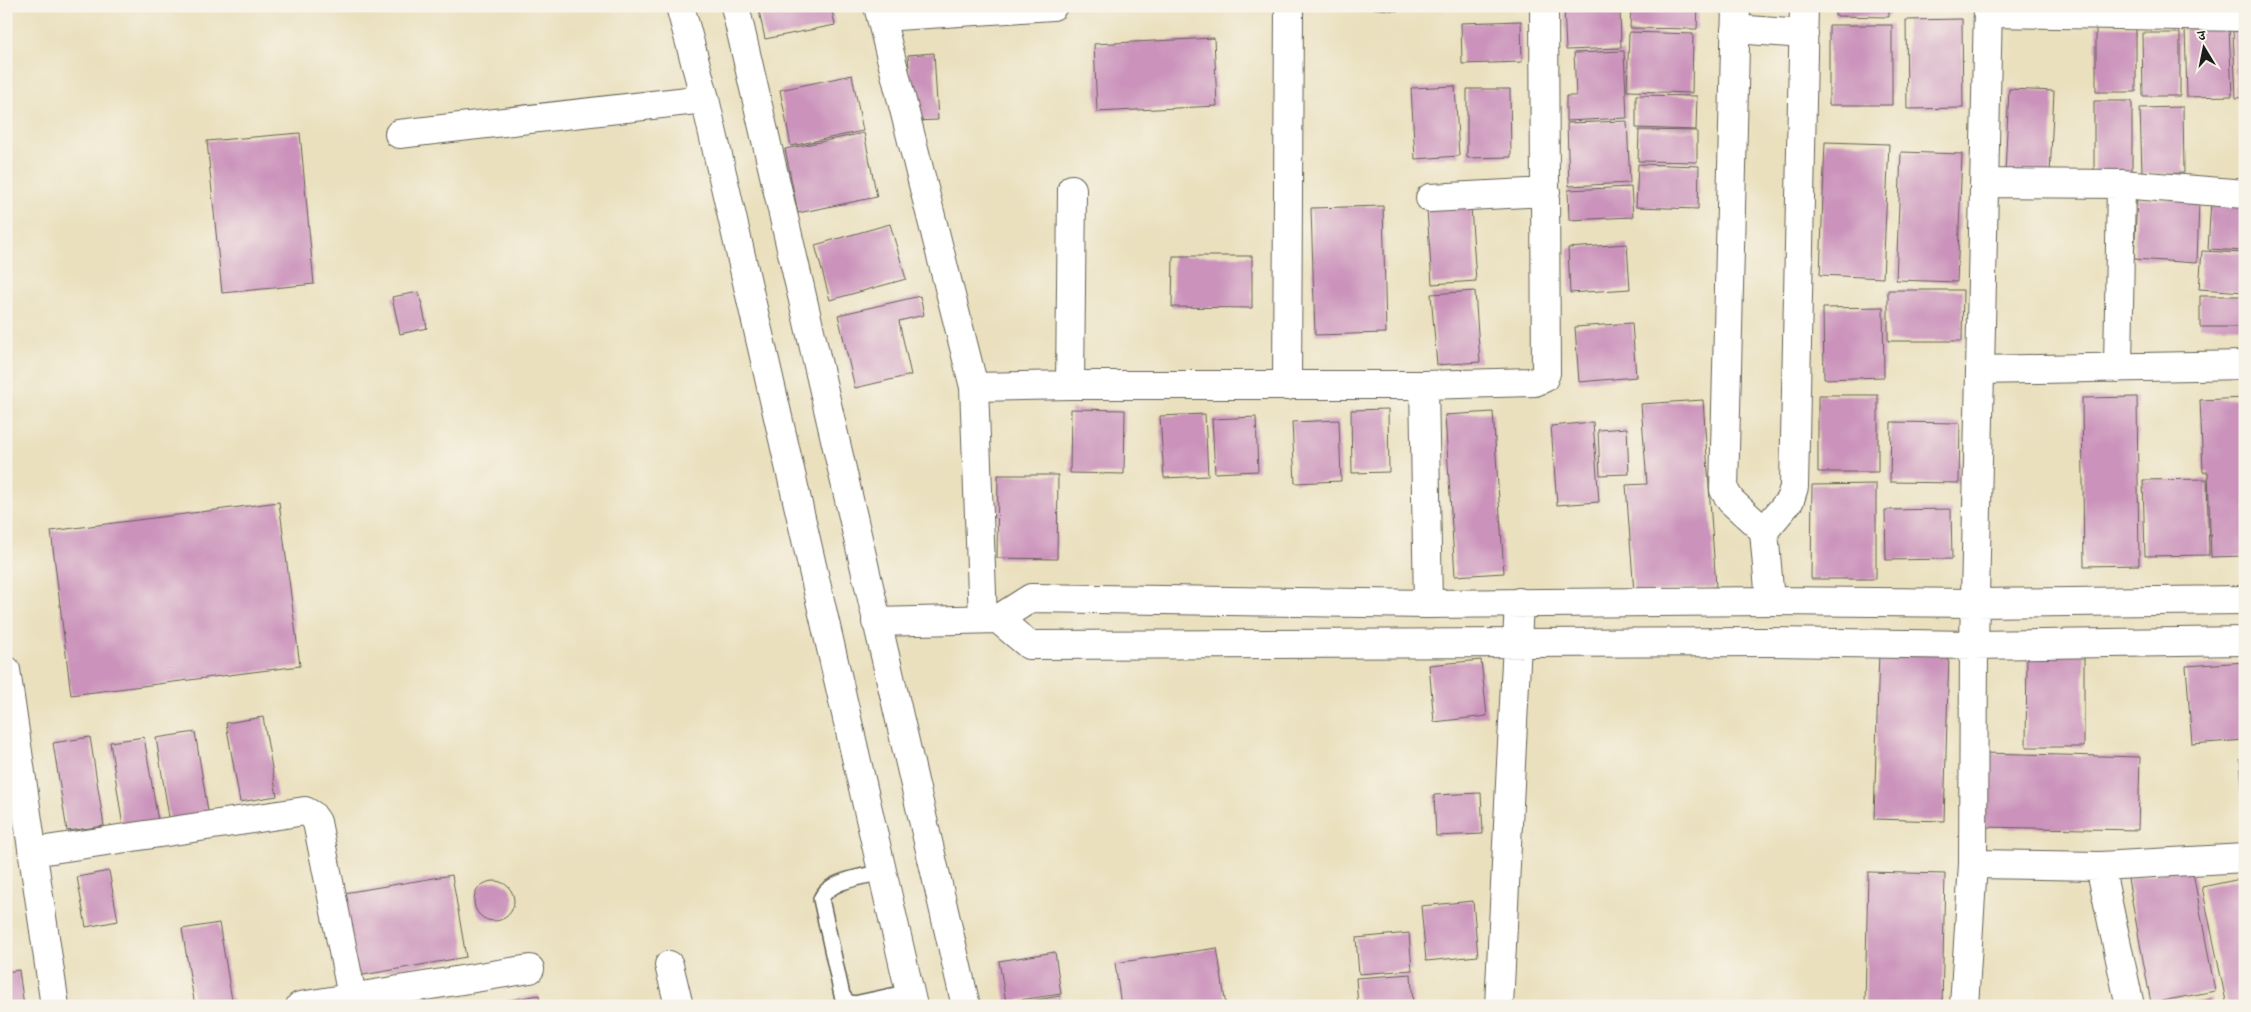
<svg xmlns="http://www.w3.org/2000/svg" width="2251" height="1012" font-family="'Gentium Book Plus','Noto Serif Devanagari',serif">
<style>
.building{fill:#cb93bb}
.lines{fill:none;stroke-linecap:round;stroke-linejoin:round}
.lane-casing{stroke:#646155;stroke-width:18}
.street-casing{stroke:#646155;stroke-width:30}
.secondary-casing{stroke:#646155;stroke-width:30}
.lane{stroke:#fff;stroke-width:15}
.street{stroke:#fff;stroke-width:28}
.secondary{stroke:#fff;stroke-width:28}
</style>
<rect width="100%" height="100%" fill="#f7f3e8"/>
<filter id="ink" filterUnits="userSpaceOnUse"><feTurbulence type="fractalNoise" baseFrequency=".02" numOctaves="2"/><feDisplacementMap in="SourceGraphic" scale="10" xChannelSelector="R" yChannelSelector="G"/><feConvolveMatrix kernelMatrix="1 2 1 2 8 2 1 2 1" color-interpolation-filters="sRGB"/></filter>
<filter id="wash" filterUnits="userSpaceOnUse"><feTurbulence type="fractalNoise" baseFrequency=".0096" numOctaves="4" result="noise"/><feDisplacementMap in="SourceGraphic" scale="20" xChannelSelector="R" yChannelSelector="G"/><feGaussianBlur stdDeviation="1.12" result="paint"/><feColorMatrix in="noise" values="0 0 0 0 0 0 0 0 0 0 0 0 0 0 0 0 0 1.4 0 .05"/><feComposite in="paint" operator="in"/></filter>
<g filter="url(#wash)">
<rect width="100%" height="100%" fill="#eae0be"/>
<g id="blocks">
<path class="building" d="M758,6H831L835,25L765,39Z
M1352,6H1397V11Z
M1620,6L1621,48L1566,50L1564,7Z
M1631,6H1698L1697,29L1630,28Z
M1835,6H1889V17L1835,16Z
M1962,19L1963,108L1907,109L1906,20Z
M1521,21L1522,62L1462,64L1461,23Z
M1829,25H1892V105H1829Z
M2096,26L2136,27V92H2096Z
M2229,27L2232,96L2187,97L2185,28Z
M2245,30V97L2236,98L2233,31Z
M1629,32L1693,34L1692,93L1627,91Z
M2142,33H2180V96H2143Z
M1214,38L1217,106L1097,112L1094,44Z
M1624,51L1627,118L1566,121V96H1576L1574,53Z
M934,53L938,120L913,121L908,55Z
M852,75L863,131L791,146L780,90Z
M1455,86L1459,156L1415,159L1411,88Z
M1467,89H1510L1511,157L1467,158Z
M2009,89L2054,91L2050,175L2005,173Z
M1636,95L1697,96L1696,130L1636,128Z
M2094,101H2132V173L2094,174Z
M2183,107L2184,173L2142,174L2140,108Z
M1627,121L1630,183L1569,186L1567,123Z
M1639,130L1697,131V162L1638,161Z
M300,133L314,284L222,293L207,141Z
M864,133L877,197L798,213L785,149Z
M1825,142L1889,144L1883,278L1820,275Z
M1901,152L1962,154L1957,282L1896,280Z
M1638,164L1699,166L1698,209L1636,207Z
M1631,187L1633,217L1569,220L1568,190Z
M2137,198L2199,201L2197,263L2134,259Z
M2211,200L2245,202V251L2208,249Z
M1383,206L1386,333L1315,335L1311,208Z
M1471,206L1476,281L1432,284L1427,210Z
M890,224L906,279L830,300L815,245Z
M1627,244L1630,289L1570,293L1568,248Z
M2202,251L2245,253V292L2199,289Z
M1173,256H1252V308L1172,307Z
M1888,290H1963L1962,341H1888Z
M1475,291L1480,362L1437,365L1431,294Z
M419,292L427,328L400,334L392,297Z
M920,296L924,315L899,321L911,375L855,388L838,315Z
M2200,296H2245V327H2200Z
M1883,307L1884,377L1824,379L1823,308Z
M1632,323L1636,377L1579,382L1575,327Z
M1818,395H1878V472H1818Z
M2137,397L2139,565L2084,566L2082,398Z
M2245,398V556L2211,557L2208,472H2203L2200,400Z
M1703,400L1716,587L1634,593L1626,485L1647,484L1641,404Z
M1071,409L1125,410L1124,474L1070,473Z
M1388,409L1389,472L1352,473L1351,410Z
M1493,412L1504,573L1455,576L1445,415Z
M1205,414L1208,476L1164,478L1160,416Z
M1256,417L1258,471L1215,473L1212,419Z
M1339,420L1341,481L1295,483L1292,422Z
M1593,422L1599,502L1557,505L1551,426Z
M1891,422L1960,423L1959,483L1890,482Z
M1627,428L1629,474L1600,475L1598,430Z
M998,475H1058L1057,559L997,558Z
M2207,479L2209,555L2145,556L2143,480Z
M1876,484V579H1811L1812,485Z
M279,502L300,666L71,695L51,531Z
M1951,509L1952,559L1886,560L1885,510Z
M2027,649L2084,650V747H2026Z
M1879,651L1949,653L1944,821L1874,819Z
M1481,660L1487,716L1434,722L1429,665Z
M2245,662V740L2192,744L2186,666Z
M263,717L277,796L240,802L226,723Z
M195,732L209,817L170,823L156,738Z
M90,737L104,826L67,831L53,743Z
M144,737L158,821L123,827L110,742Z
M1983,753L2140,757L2138,830L1981,827Z
M2240,759H2245V805H2243Z
M1481,793L1483,834L1436,836L1434,795Z
M2192,867L2215,991L2151,1003L2128,879Z
M109,871L118,921L86,927L77,877Z
M1868,872L1945,874L1942,1006H1865Z
M452,875L466,957L358,976L344,893Z
M2245,878V1006H2227L2202,887Z
M474 901a20 20 0 1 1 40 0a20 20 0 1 1-40 0Z
M1473,901L1478,956L1426,961L1421,906Z
M219,923L233,1006H195L182,929Z
M1409,933L1412,970L1359,974L1356,938Z
M1217,948L1226,1006H1121L1115,963Z
M1055,952L1061,994L1006,1002L999,961Z
M19,970L24,1006H6V972Z
M1411,974L1413,1005L1358,1006L1356,978Z
M539,995L540,1006H481V1005Z
M1060,996L1062,1006H1007V1005Z
M2211,999L2212,1006H2183L2182,1005Z"/>
</g>
</g>
<g filter="url(#ink)">
<use href="#blocks" fill-opacity="0" stroke="#646155" stroke-width="1"/>
<g class="lines">
<defs>
<path id="lane" d="M882,872C863,877 829,880 821,899L842,995L847,1002L854,1004L910,992"/>
<path id="street" d="M878,6L974,387L983,619
M1736,6L1724,490L1731,501L1764,531
M1988,13L2245,17
M881,17L1053,6
M1735,29L1804,34
M399,134L705,99
M1984,183L2121,184L2245,194
M1430,198L1546,192
M2118,368L2121,184
M1980,370L2245,365
M1070,385L1072,189
M1287,386L1289,6
M974,387L1070,385H1424
M1770,601L1764,531L1790,500L1794,487L1804,6
M1428,604L1424,385L1535,382L1544,378L1546,373L1544,6
M998,619L1029,645L1768,642L1974,645L2245,641
M876,622L998,619L1031,598L1428,604L1770,601L1976,603L2245,600
M6,670L55,1006
M33,852L305,811L312,815L317,822L354,1006
M1973,864L2100,866L2245,858
M2100,866L2130,1006
M669,965L679,1006
M300,1006L530,969
M1499,1006L1519,602
M1964,1006L1973,864L1974,645L1988,6"/>
<path id="secondary" d="M680,6L705,99L913,1006
M735,6L966,1006"/>
</defs>
<use href="#lane" class="lane-casing"/>
<use href="#street" class="street-casing"/>
<use href="#secondary" class="secondary-casing"/>
<use href="#lane" class="lane"/>
<use href="#street" class="street"/>
<use href="#secondary" class="secondary"/>
</g>
</g>
<rect width="2251" height="1012" fill="none" stroke="#f7f3e8" stroke-width="25"/>
<g transform="translate(2204 48) rotate(350)" stroke="#f7f3e8" stroke-width="4" paint-order="stroke">
<path d="M0-4L9 19L0 12L-9 19Z" fill="#1c1c1c"/>
<text y="-8" font-size="14" font-weight="bold" text-anchor="middle" fill="#1c1c1c">उ</text>
</g>
</svg>
